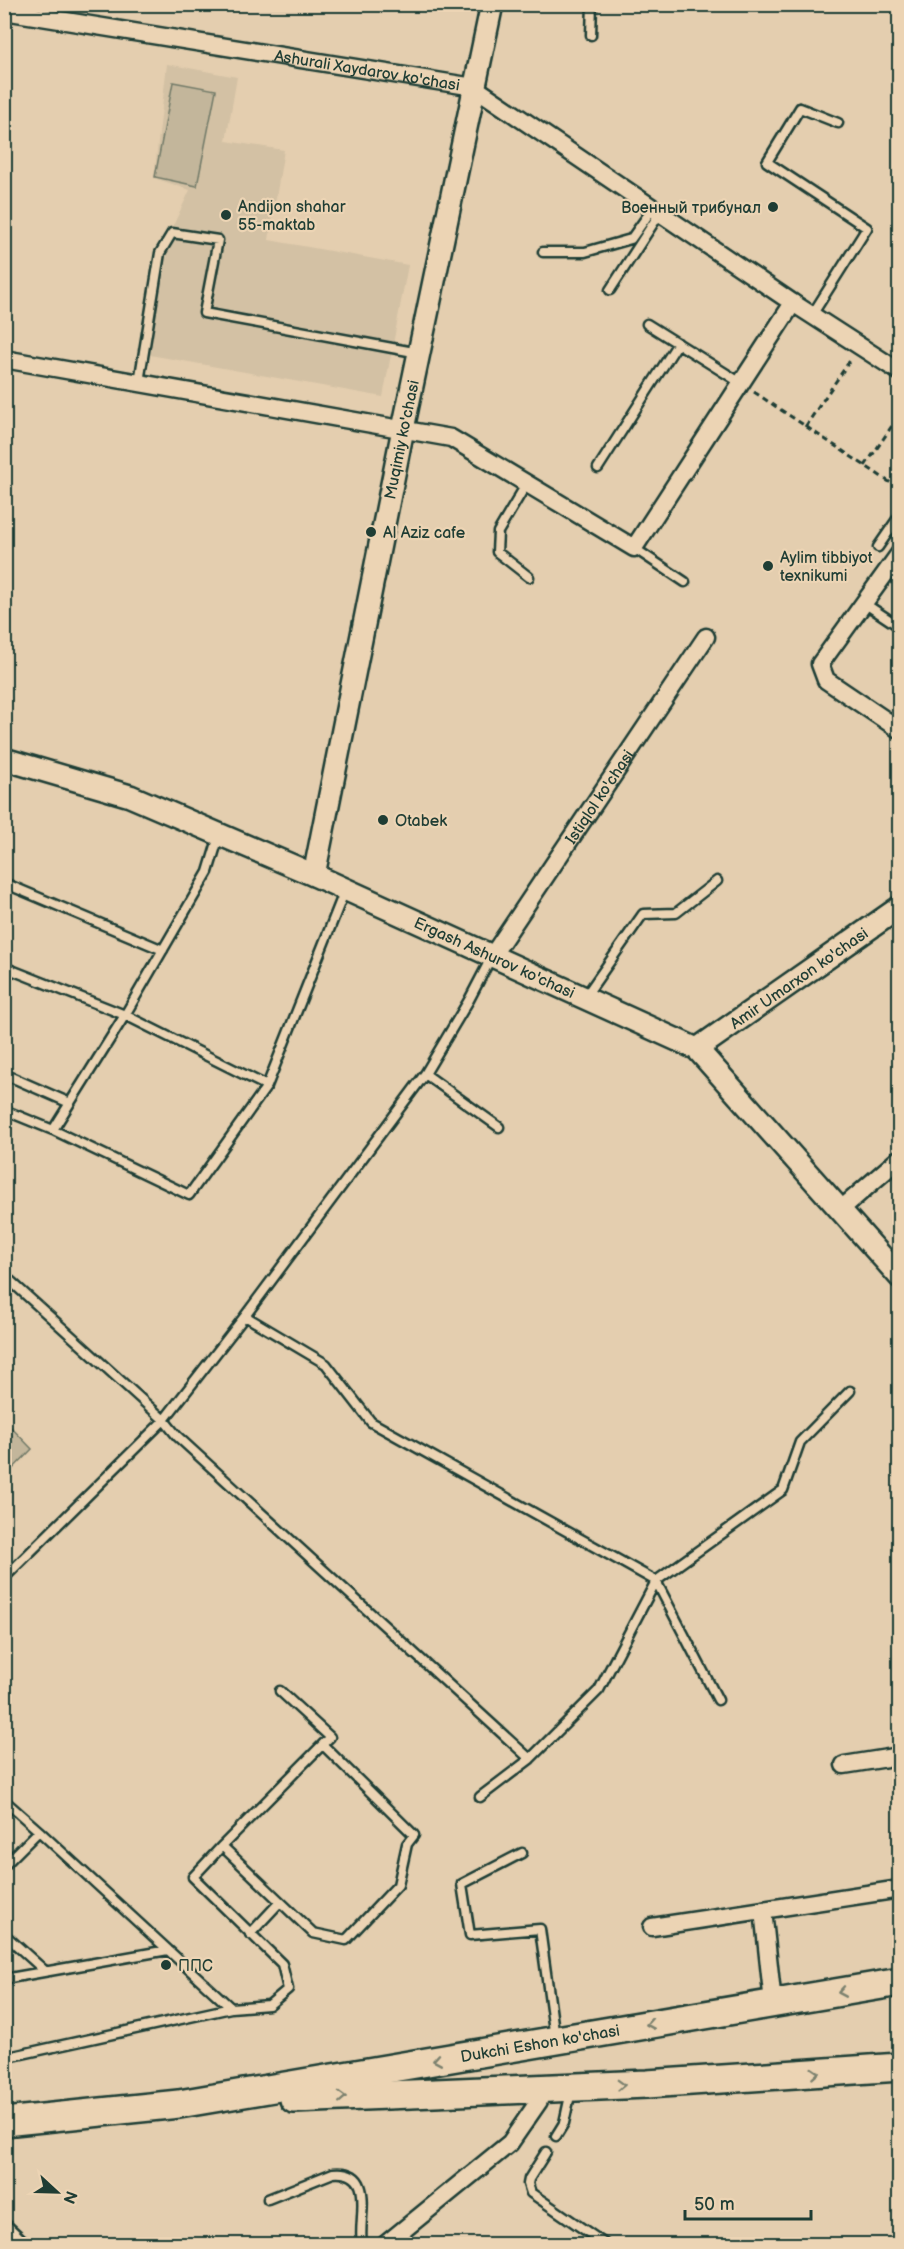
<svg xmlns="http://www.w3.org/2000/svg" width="904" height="2249" font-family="'Balsamiq Sans',sans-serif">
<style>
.built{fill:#d3c1a4}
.green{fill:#c3b69b;stroke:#717a68;stroke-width:1.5}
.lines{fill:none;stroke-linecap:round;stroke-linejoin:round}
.service-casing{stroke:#1f3d34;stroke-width:13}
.minor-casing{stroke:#1f3d34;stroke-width:21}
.tertiary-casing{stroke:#1f3d34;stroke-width:26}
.primary-casing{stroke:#1f3d34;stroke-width:32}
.path{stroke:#1f3d34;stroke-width:3;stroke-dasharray:6 4.5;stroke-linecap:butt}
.service{stroke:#ecd4b4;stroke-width:8}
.minor{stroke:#ecd4b4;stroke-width:16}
.tertiary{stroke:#ecd4b4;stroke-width:21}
.primary{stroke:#ecd4b4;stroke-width:27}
.oneway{stroke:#7b816e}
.poi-dot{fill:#1f3d34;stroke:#ecd4b4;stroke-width:2}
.labels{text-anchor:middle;stroke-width:4.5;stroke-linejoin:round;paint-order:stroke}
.street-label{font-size:16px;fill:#1f3d34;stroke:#ecd4b4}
.poi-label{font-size:16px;fill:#1f3d34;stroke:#ecd4b4;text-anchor:start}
</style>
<rect width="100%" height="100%" fill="#e4ceaf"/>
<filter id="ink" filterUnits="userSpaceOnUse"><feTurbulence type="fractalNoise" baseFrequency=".0167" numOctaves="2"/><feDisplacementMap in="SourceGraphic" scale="12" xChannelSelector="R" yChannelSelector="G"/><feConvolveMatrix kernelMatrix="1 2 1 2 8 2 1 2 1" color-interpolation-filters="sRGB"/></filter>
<g filter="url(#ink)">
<path class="built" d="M167,64L237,77L226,141L284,150L269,240L408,265L383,397L139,353L155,264L190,190L154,178Z"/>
<path class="green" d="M173,82L216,90L197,186L155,177Z
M5,1421L32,1449L5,1477Z"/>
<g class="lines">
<defs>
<path id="service" d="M591,35L592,4
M543,252H585L631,239L653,208
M610,290L660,213
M812,315L867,228L767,162L800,108L838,123
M647,324L741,383
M139,382L160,253L172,233L218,240L204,313L419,353
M598,468L678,343
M527,483L498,532L497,552L529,577
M878,547L900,515
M634,548L685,582
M864,603L900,627
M4,883L163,950
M4,967L125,1015L267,1086
M585,997L643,914L676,913L717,881
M4,1074L70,1103
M425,1074L499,1127
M4,1110L53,1130L189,1195L267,1086L345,890
M53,1130L125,1015L208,872L219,836
M4,1275L164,1420L177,1436L530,1759L480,1797
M245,1316L326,1364L371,1422L656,1581L783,1490L800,1442L850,1391
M4,1578L164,1420L245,1316L425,1074L469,1000L491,958
M656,1581L718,1700
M280,1691L330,1737L222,1846L313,1933L346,1940L398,1885L407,1844L414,1835L323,1745
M530,1759L599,1690L656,1581
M4,1800L39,1831L4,1866
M222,1846L193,1877L282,1964L288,1989L269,2005L231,2008
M522,1853L462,1884L470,1935L540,1929L555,2038
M4,1934L45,1971
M250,1934L279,1903
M4,1979L168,1950
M4,2058L231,2008L39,1831
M556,2136L564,2123L571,2091
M546,2152L529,2179L528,2184L531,2193L605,2244
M268,2199L333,2173C378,2169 357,2219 362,2244"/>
<g id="minor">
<path id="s1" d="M4,11L474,87L793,303L900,372"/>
<path d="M4,359L451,438L634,548L793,303"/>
<path d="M900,553L820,664L826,680L900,730"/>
<path id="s2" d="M492,956L706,637"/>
<path d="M840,1210L900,1158"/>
<path d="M844,1765L900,1756"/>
<path d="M763,1910L773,2003"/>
<path d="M652,1927L900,1889"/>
<path d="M4,2228L21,2244"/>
<path d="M386,2244L510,2143L539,2101L540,2088"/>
</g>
<g id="tertiary">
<path id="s3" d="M4,759L130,796L314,875L697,1049L900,1277"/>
<path id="s4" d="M314,875L403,429L492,4"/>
<path id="s5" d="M697,1049L900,907"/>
</g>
<g id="primary">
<path d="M294,2099L647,2084L900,2067"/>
<path id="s6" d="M4,2122L179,2104L900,1982"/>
</g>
</defs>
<use href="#service" class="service-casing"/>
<use href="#minor" class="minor-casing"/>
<use href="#tertiary" class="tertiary-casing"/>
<use href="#primary" class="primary-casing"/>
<path class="path" d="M754,392L900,489
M805,427L851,359
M865,466L900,414"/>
<use href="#service" class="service"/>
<use href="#minor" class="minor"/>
<use href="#tertiary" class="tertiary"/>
<use href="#primary" class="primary"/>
</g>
<defs><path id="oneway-chevron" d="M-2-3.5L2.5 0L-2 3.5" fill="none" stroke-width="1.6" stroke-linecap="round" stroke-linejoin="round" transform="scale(1.5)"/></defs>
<g class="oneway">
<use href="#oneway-chevron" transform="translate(842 1992) rotate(170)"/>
<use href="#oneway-chevron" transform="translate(650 2024) rotate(170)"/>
<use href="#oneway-chevron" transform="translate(437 2060) rotate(170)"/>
<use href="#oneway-chevron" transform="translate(815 2073) rotate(-4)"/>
<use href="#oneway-chevron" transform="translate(621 2085) rotate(-2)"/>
<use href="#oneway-chevron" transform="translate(342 2097) rotate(-2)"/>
</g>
</g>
<g class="poi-dot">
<circle cx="773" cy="207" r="6"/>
<circle cx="226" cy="215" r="6"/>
<circle cx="371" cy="532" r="6"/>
<circle cx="768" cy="566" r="6"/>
<circle cx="383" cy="820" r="6"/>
<circle cx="166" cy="1965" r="6"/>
</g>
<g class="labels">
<g class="street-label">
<text dy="6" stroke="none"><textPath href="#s1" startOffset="368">Ashurali Xaydarov ko'chasi</textPath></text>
<text dy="6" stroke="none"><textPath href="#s4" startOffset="444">Muqimiy ko'chasi</textPath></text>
<text dy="6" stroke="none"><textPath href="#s2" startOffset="192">Istiqlol ko'chasi</textPath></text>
<text dy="6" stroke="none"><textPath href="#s3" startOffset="530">Ergash Ashurov ko'chasi</textPath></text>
<text dy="6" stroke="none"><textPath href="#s5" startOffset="124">Amir Umarxon ko'chasi</textPath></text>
<text dy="6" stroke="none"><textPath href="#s6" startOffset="542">Dukchi Eshon ko'chasi</textPath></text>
</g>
<g class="poi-label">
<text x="238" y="212">Andijon shahar<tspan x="238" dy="18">55-maktab</tspan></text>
<text x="761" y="213" text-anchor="end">Военный трибунал</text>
<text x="383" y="538">Al Aziz cafe</text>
<text x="780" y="563">Aylim tibbiyot<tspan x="780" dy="18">texnikumi</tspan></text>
<text x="395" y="826">Otabek</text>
<text x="178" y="1971">ППС</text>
</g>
</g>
<rect width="904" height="2249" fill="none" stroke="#ecd4b4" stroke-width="24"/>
<rect x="12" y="12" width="880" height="2225" fill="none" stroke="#1f3d34" stroke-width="2" filter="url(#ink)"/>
<g transform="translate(57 2192) rotate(112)" stroke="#ecd4b4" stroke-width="4.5" paint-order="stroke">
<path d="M0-4.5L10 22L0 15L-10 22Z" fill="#1f3d34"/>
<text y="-9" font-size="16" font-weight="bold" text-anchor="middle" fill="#1f3d34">N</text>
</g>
<path d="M685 2210v9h126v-9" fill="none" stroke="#1f3d34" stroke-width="3"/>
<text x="694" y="2210" font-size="18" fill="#1f3d34" stroke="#ecd4b4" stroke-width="4.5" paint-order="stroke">50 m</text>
</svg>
